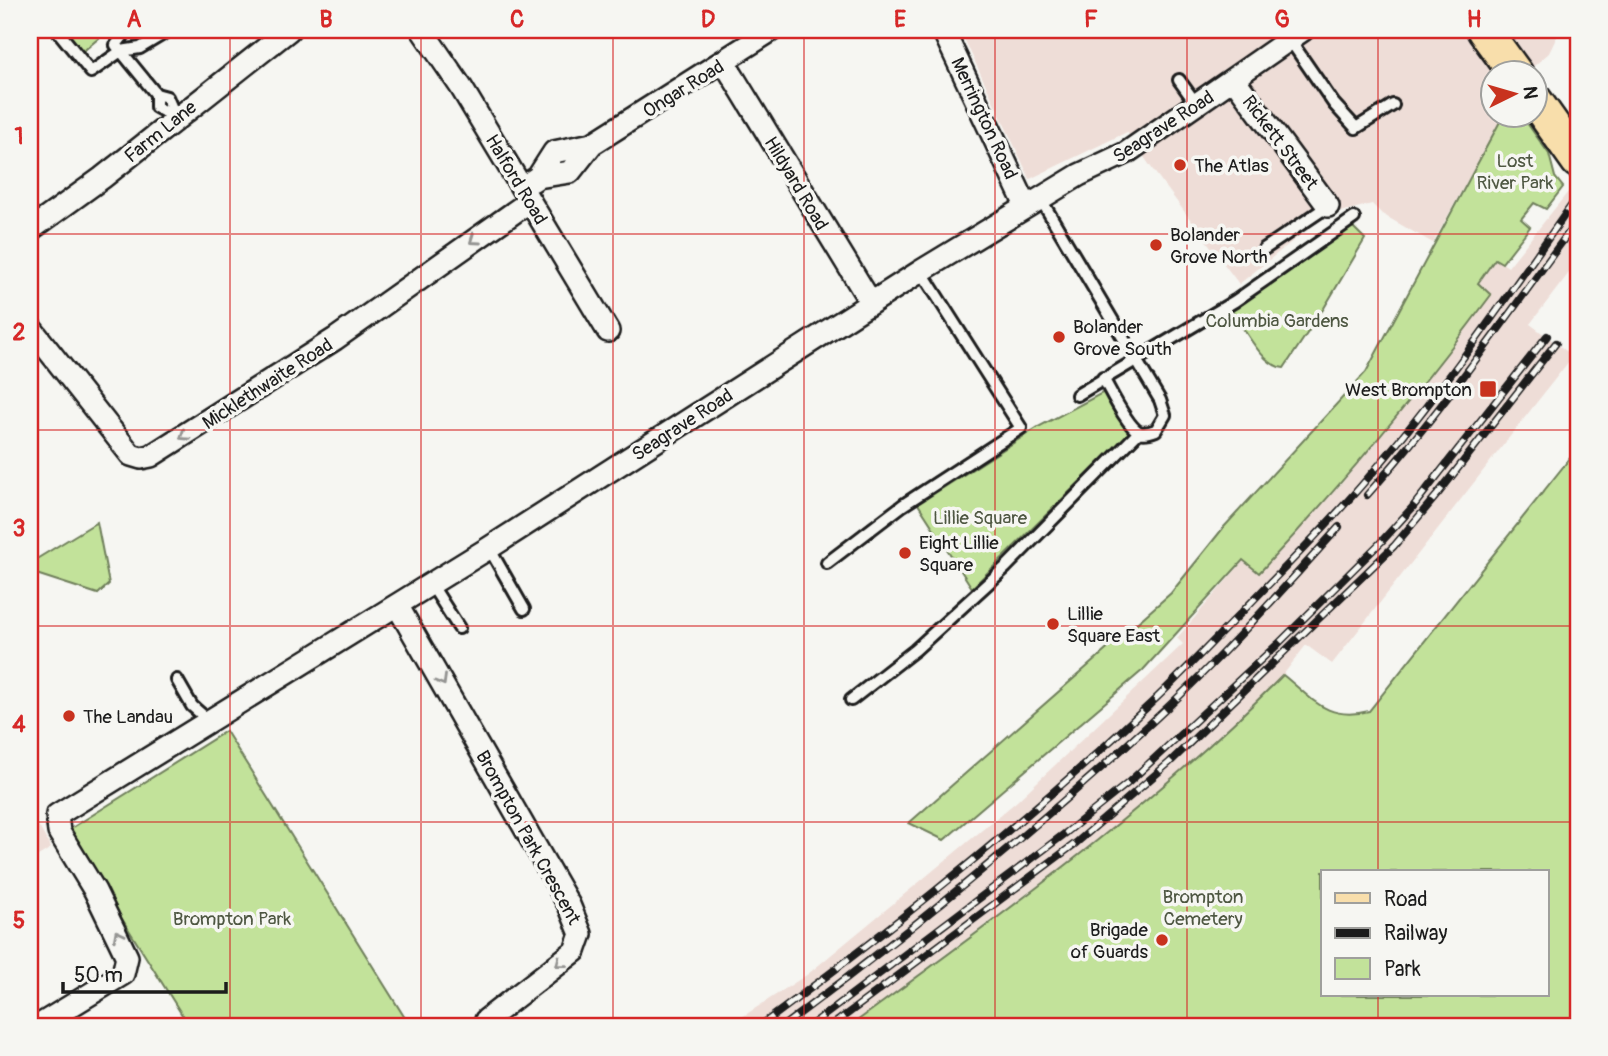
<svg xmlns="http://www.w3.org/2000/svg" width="1608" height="1056" font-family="Pangolin,sans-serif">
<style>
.built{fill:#eeddd7}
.green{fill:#c2e29a;stroke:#6f7f5b;stroke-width:2;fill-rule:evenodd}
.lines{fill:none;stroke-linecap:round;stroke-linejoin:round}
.service-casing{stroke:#1c1c1c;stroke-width:16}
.minor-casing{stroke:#1c1c1c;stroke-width:26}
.primary-casing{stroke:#1c1c1c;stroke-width:38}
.service{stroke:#f6f6f2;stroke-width:10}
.minor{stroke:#f6f6f2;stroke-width:21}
.primary{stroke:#f8deab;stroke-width:33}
.rail-casing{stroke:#1c1c1c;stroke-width:8}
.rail{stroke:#f6f6f2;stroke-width:5;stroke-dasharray:16;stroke-linecap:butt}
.oneway{stroke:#949492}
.grid{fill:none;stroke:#d62828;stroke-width:2;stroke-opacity:0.55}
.poi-dot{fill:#c8321e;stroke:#f6f6f2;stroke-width:2.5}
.labels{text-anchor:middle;stroke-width:7;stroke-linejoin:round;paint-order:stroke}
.street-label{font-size:19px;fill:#1c1c1c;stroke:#f6f6f2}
.park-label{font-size:19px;fill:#4e5742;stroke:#f6f6f2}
.poi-label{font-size:19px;fill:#1c1c1c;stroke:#f6f6f2;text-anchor:start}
.neatline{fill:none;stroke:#d62828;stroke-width:2.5}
.grid-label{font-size:23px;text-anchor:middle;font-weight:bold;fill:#d62828}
</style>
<rect width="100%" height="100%" fill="#f6f6f2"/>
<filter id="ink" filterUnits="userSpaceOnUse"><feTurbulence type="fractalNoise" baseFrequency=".0143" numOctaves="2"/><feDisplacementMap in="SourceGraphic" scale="14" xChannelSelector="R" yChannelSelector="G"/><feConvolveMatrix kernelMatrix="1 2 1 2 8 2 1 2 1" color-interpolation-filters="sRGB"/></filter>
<g filter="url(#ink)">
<path class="built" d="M960,30H1469L1500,73L1492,74V116H1503L1433,243L1382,214L1372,204L1324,216L1239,284L1153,170L1127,132L1030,179Z
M1498,30H1560L1549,53L1527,72Z
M1568,192L1578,207V261L1530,324L1573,356L1332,664L1306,645L1283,675L1248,710L1161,788L1083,852L850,1026H728L808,974L1016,802L1183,644L1177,638L1244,560L1259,573L1341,484L1458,339L1491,295L1478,283L1495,258L1508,267Z
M30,811L51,848L30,861Z"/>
<path class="green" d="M62,30H103L105,33L81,53Z
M1503,116H1522L1549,154L1555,177L1563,187L1546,209L1534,203L1521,219L1530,227L1502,263L1495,259L1478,283L1491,295C1419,392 1342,485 1259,573L1243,560L1143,670L944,840L909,823L1171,593L1224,527L1366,372Z
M1352,226L1365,239L1324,308L1284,368C1264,368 1243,327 1232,311Z
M1104,392L1129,433L972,588L918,504L1038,427Z
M1578,448V1026H850C1000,916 1152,808 1283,675C1313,699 1327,722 1369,711ZM1323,872H1547V995H1323Z
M97,522L109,584L98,594L30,572V563Z
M226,731L410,1026H189L67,831Z"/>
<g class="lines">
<defs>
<path id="service" d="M57,30L91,72L121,51L140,48L170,30
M124,30L126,32L116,45L156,94
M1290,40L1334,104L1356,128L1393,105
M1179,80L1197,105
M156,94L167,97L176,118L156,107Z
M1040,198L1160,400L1165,415L1156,430C1151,432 1145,434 1139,432C1127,426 1110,390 1103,378
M1264,249L1328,206
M1077,395L1235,301L1354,218
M489,548L524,609
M827,563L903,505L1021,428L921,271
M431,584L459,628
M177,680L192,706L208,720
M851,700L915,650L1006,567L1139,432"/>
<path id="minor" d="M422,30L461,87L608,331
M943,30L1026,206
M724,62L871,303
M1234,79L1328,206
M538,177L554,152L592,144L772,30
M532,181L538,177L570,172L592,144
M30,230L102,178L289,30
M30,327L131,455L141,458L151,456L335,339L530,201
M397,605L569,905L581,934L575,951L486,1020L484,1026
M38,1026L123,974L127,957L95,891L59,832L57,815L489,548L921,271L1079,175L1126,153L1303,30"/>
<path id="primary" d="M1484,30L1516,74
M1534,99L1578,161"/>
</defs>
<use href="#service" class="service-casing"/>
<use href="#minor" class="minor-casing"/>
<use href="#primary" class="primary-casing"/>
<use href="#service" class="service"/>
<use href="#minor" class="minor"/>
<use href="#primary" class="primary"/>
<defs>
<path id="rail" d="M1367,495C1444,409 1509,313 1578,220
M760,1026C894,927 1025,822 1146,708C1179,677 1210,644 1242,612C1284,568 1327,526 1367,479C1444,390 1510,292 1578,196
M783,1026C911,931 1034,830 1152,722C1218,661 1279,594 1339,527
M810,1026L1067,832L1128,783L1278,644L1381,542L1412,508L1547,336
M831,1026L1076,843L1170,762L1394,546L1437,495L1556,343"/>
</defs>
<use href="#rail" class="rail-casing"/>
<use href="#rail" class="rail"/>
</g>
<defs><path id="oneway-chevron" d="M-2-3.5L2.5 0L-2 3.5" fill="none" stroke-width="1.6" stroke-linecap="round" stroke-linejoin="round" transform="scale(1.75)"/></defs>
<g class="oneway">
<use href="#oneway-chevron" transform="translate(474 240) rotate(145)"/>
<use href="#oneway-chevron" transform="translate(184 436) rotate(147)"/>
<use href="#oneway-chevron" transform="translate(442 681) rotate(60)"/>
<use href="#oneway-chevron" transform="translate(118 935) rotate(-117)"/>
<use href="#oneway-chevron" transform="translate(560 963) rotate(142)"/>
</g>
</g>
<path class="grid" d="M230,30V1026M421,30V1026M613,30V1026M804,30V1026M995,30V1026M1187,30V1026M1378,30V872M30,234H1578M30,430H1578M30,626H1578M30,822H1578M1378,995V1026"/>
<g class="poi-dot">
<circle cx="1180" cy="165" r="7"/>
<circle cx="1156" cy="245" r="7"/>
<circle cx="1059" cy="337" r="7"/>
<rect x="1479" y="380" width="18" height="18" rx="3.5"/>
<circle cx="905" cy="553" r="7"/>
<circle cx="1053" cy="624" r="7"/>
<circle cx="69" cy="716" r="7"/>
<circle cx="1162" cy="940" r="7"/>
</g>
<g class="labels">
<g class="street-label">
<text transform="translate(683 88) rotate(-32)" y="7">Ongar Road</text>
<text transform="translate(985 118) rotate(65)" y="7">Merrington Road</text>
<text transform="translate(1163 126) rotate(-33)" y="7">Seagrave Road</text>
<text transform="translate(160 131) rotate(-39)" y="7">Farm Lane</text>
<text transform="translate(1281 142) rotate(53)" y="7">Rickett Street</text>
<text transform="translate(517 179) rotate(59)" y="7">Halford Road</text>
<text transform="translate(797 183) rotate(59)" y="7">Hildyard Road</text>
<text transform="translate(267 383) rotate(-33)" y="7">Micklethwaite Road</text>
<text transform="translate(682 424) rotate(-33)" y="7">Seagrave Road</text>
<text transform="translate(529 837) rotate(61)" y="7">Brompton Park Crescent</text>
</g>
<g class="park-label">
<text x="1515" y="167">Lost<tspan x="1515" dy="22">River Park</tspan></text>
<text x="1277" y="327">Columbia Gardens</text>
<text x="980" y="524">Lillie Square</text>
<text x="1203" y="903">Brompton<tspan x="1203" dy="22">Cemetery</tspan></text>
<text x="232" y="925">Brompton Park</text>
</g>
<g class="poi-label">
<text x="1194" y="172">The Atlas</text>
<text x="1170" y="241">Bolander<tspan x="1170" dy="22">Grove North</tspan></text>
<text x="1073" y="333">Bolander<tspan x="1073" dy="22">Grove South</tspan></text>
<text x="1472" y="396" text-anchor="end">West Brompton</text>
<text x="919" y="549">Eight Lillie<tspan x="919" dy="22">Square</tspan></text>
<text x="1067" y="620">Lillie<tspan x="1067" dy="22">Square East</tspan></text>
<text x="83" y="723">The Landau</text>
<text x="1148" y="936" text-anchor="end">Brigade<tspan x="1148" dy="22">of Guards</tspan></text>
</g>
</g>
<rect width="1608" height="1056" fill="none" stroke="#f6f6f2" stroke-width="77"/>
<rect x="1321" y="870" width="228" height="126" fill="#f6f6f2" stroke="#9f9f9c" stroke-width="2"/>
<rect x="1335" y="893" width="35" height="10" fill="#f8deab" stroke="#9f9f9c" stroke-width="2"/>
<text x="1384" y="906" font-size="21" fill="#1c1c1c">Road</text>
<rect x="1335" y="928" width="35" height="10" fill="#1c1c1c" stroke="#9f9f9c" stroke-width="2"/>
<text x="1384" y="940" font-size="21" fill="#1c1c1c">Railway</text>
<rect x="1335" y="958" width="35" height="21" fill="#c2e29a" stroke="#9f9f9c" stroke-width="2"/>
<text x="1384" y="976" font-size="21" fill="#1c1c1c">Park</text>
<g transform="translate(1514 94) rotate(85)"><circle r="33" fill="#f6f6f2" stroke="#9f9f9c" stroke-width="2"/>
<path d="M0-5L12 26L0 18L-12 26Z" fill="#c8321e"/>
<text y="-10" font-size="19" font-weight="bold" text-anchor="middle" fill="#1c1c1c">N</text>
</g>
<path d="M63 982v10h163v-10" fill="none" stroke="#1c1c1c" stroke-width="3.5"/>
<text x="74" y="982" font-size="21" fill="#1c1c1c" stroke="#f6f6f2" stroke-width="5" paint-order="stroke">50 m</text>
<rect x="38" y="38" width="1532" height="980" class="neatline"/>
<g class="grid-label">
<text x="134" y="27">A</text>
<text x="326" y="27">B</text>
<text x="517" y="27">C</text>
<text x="708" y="27">D</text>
<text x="900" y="27">E</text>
<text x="1091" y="27">F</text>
<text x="1282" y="27">G</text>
<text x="1474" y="27">H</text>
<text x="19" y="144">1</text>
<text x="19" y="340">2</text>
<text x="19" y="536">3</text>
<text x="19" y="732">4</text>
<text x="19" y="928">5</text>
</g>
</svg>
